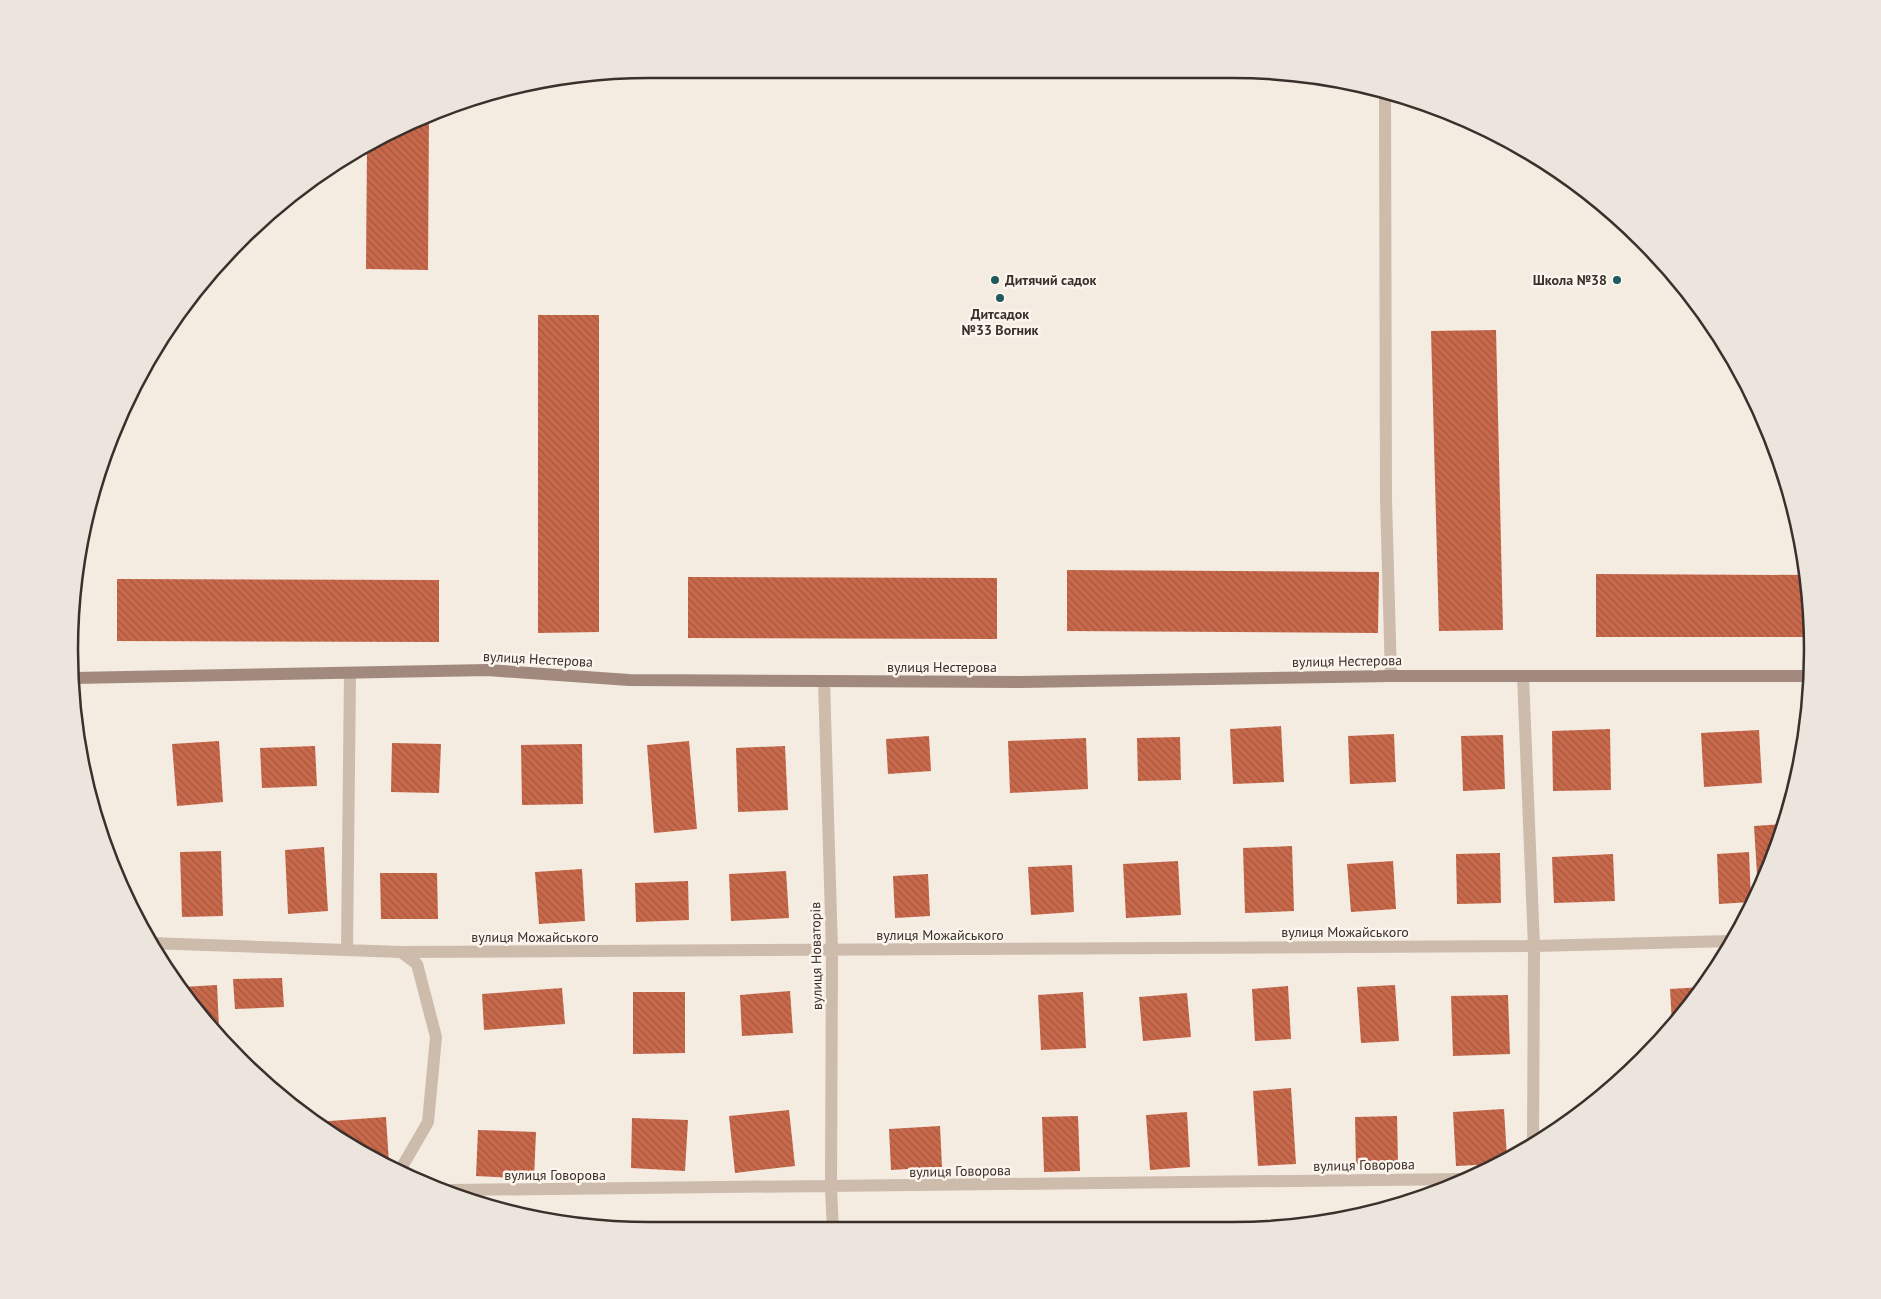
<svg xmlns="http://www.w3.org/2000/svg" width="1881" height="1299" font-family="'PT Sans',sans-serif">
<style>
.building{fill:url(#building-back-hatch)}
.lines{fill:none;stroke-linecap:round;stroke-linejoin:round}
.lane{stroke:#cdbbac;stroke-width:12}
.street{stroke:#cdbbac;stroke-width:12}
.secondary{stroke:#a18a7d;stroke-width:12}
.poi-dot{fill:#1f5a5e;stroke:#fbf5ee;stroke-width:2}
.labels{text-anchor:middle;stroke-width:5;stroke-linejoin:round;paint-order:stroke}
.poi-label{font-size:14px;font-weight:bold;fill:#3b302b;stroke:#fbf5ee;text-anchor:start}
.street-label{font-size:14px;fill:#3b302b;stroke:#fbf5ee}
.rim{fill:none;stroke:#3b302b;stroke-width:2.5}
</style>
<defs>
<pattern id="building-back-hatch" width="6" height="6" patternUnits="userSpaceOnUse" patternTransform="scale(1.25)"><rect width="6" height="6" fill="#c8694b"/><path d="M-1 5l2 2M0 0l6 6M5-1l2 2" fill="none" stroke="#a4573f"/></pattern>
</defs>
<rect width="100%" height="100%" fill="#f4ebe1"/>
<path class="building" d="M429,116L428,270L366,269L367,147Z
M538,315H599V632L538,633Z
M1496,330L1503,630L1439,631L1431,331Z
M1067,570L1379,572L1378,633L1067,631Z
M1596,574L1805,575L1811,637H1596Z
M688,577L997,578V639L688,638Z
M117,579L439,580V642L117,641Z
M1281,726L1284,782L1233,784L1230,729Z
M1610,729L1611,790L1553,791L1552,731Z
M1759,730L1762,783L1704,787L1701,733Z
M1394,734L1396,782L1350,784L1348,736Z
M1503,735L1505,789L1463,791L1461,736Z
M929,736L931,771L888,774L886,739Z
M1180,737L1181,780L1138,781L1137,738Z
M1086,738L1088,789L1010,793L1008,741Z
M219,741L223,802L177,806L172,744Z
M689,741L697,829L654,833L647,745Z
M392,743L441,744L439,793L391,792Z
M582,744L583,804L522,805L521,745Z
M315,746L317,786L262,788L260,748Z
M785,746L788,810L738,812L736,748Z
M1783,824L1768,871L1758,890L1754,826Z
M1292,846L1294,911L1245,913L1243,848Z
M324,847L328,911L288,914L285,850Z
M221,851L223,916L182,917L180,852Z
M1749,852L1751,902L1719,904L1717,854Z
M1500,853L1501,903L1457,904L1456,854Z
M1613,854L1615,901L1554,903L1552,857Z
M1178,861L1181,915L1126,918L1123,864Z
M1393,861L1396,909L1351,912L1347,864Z
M1072,865L1074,912L1031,915L1028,867Z
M582,869L585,921L539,924L535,872Z
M786,871L789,918L731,921L729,874Z
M380,873H437L438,919H381Z
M928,874L930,916L895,918L893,876Z
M688,881L689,920L636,922L635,883Z
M282,978L284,1007L235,1009L233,979Z
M217,985L219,1028H214L183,987Z
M1395,985L1399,1041L1361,1043L1357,987Z
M1288,986L1291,1039L1255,1041L1252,989Z
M1702,987L1679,1016L1672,1024L1670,989Z
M562,988L565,1024L484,1030L482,994Z
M790,991L793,1033L742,1036L740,995Z
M633,992H685V1053L633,1054Z
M1083,992L1086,1048L1041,1050L1038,995Z
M1187,993L1191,1037L1143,1041L1139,997Z
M1508,995L1510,1054L1453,1056L1451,996Z
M1291,1088L1296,1164L1258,1166L1253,1091Z
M1504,1109L1507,1158L1496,1164L1456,1166L1453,1112Z
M789,1110L795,1166L735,1173L729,1116Z
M1187,1112L1190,1167L1150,1170L1146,1115Z
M1078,1116L1080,1171L1044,1172L1042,1117Z
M1397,1116L1398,1164H1356L1355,1117Z
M386,1117L389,1163H381L315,1122Z
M632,1118L688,1120L685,1171L631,1168Z
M940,1126L942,1167L891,1170L889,1129Z
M478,1130L536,1132L534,1179L476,1176Z"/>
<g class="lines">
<path class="lane" d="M1385,94L1386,499L1391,676"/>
<path class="street" d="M1523,676L1534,946L1533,1144
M824,681L832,951L831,1187L833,1230
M149,943L401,952L1534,946L1731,941
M347,950L350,673
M399,1172L428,1122L436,1037L417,964L401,952
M452,1190L1467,1179"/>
<path class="secondary" d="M74,678L487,670L629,680L824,681L1021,682L1391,676H1810"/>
</g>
<g class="poi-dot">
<circle cx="995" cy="280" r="5"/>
<circle cx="1617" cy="280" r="5"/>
<circle cx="1000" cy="298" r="5"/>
</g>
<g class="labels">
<g class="poi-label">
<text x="1005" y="285">Дитячий садок</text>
<text x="1607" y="285" text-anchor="end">Школа №38</text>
<text x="1000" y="319" text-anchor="middle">Дитсадок<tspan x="1000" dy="16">№33 Вогник</tspan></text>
</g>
<g class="street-label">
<text transform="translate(538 659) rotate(3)" y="5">вулиця Нестерова</text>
<text transform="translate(1347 661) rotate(-1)" y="5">вулиця Нестерова</text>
<text x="942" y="672">вулиця Нестерова</text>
<text x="1345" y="937">вулиця Можайського</text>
<text x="940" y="940">вулиця Можайського</text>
<text x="535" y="942">вулиця Можайського</text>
<text transform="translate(816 956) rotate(-91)" y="5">вулиця Новаторів</text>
<text transform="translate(1364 1165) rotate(-1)" y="5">вулиця Говорова</text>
<text transform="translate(960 1171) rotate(-1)" y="5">вулиця Говорова</text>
<text x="555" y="1180">вулиця Говорова</text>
</g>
</g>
<path d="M0 0H1881V1299H0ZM650 78H1232A572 572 0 0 1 1804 650V650A572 572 0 0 1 1232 1222H650A572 572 0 0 1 78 650V650A572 572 0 0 1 650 78Z" fill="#ece5de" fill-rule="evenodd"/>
<path class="rim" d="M650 78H1232A572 572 0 0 1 1804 650V650A572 572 0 0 1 1232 1222H650A572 572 0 0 1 78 650V650A572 572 0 0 1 650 78Z"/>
</svg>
